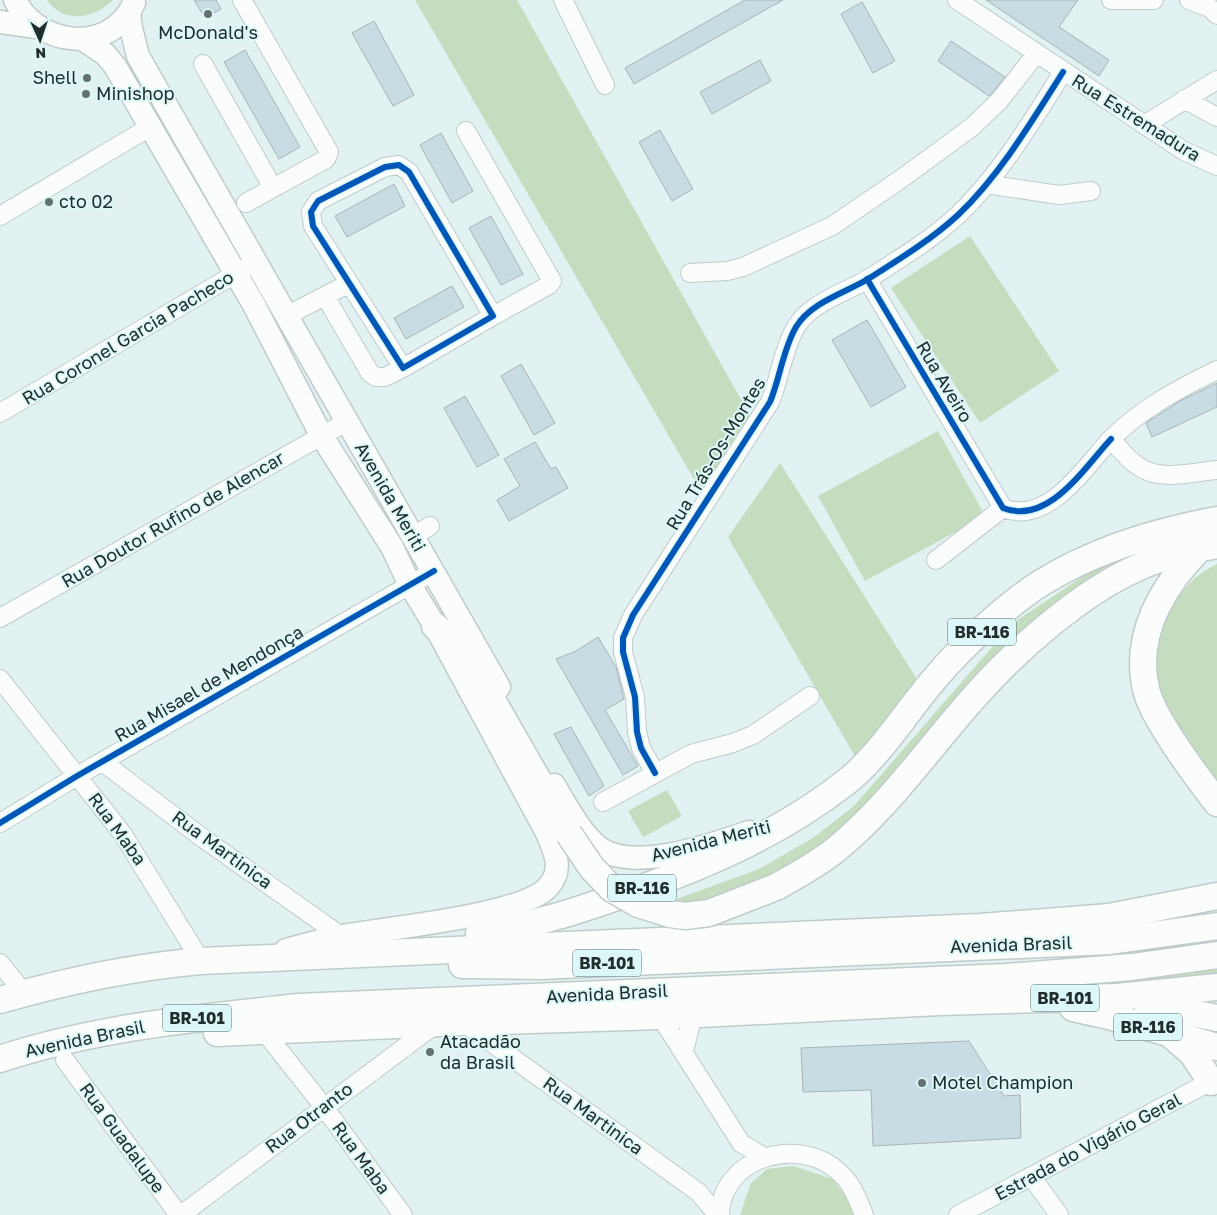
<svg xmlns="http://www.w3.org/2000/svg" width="1217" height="1215" font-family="'Golos Text',sans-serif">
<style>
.green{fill:#c4ddbe}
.building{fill:#c7dce3;stroke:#a8b3b5}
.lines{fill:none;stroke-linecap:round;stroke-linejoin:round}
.minor-casing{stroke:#c0cbcb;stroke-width:20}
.major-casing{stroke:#c0cbcb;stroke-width:25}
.highway-casing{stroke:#c0cbcb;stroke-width:29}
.minor{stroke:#fbfdfd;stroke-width:18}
.major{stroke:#fbfdfd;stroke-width:22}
.highway{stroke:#fbfdfd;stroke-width:26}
.highway-bridge-casing{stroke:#c0cbcb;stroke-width:29;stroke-linecap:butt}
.highway-bridge{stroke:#fbfdfd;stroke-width:26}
.cycleway-casing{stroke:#dcf7f7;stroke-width:9}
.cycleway{stroke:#0057b8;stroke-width:6}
.poi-dot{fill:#657171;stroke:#dcf7f7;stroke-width:2}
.labels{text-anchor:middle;stroke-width:4;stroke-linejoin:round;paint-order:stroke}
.shield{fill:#dcf7f7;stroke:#596969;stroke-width:1}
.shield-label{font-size:16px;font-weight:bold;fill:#212c2c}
.poi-label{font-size:18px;fill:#212c2c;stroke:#dcf7f7;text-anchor:start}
.street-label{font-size:18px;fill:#212c2c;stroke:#dcf7f7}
</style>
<rect width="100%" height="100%" fill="#e2f1f1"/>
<path class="green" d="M47,0H113C95,18 64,25 47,0Z
M415,0H517L753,421L705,498Z
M970,236L1059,371L980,423L891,288Z
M938,431L985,516L865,581L818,496Z
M780,463L922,687L860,765L728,537Z
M1217,530L1118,571L821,857L693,905L666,903L759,869L813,838L854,806L1013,623L1100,565Z
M1217,564V787C1205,769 1193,751 1180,734C1175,725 1167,717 1164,708C1142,657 1166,588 1217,564Z
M667,790L682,816L643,837L628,811Z
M1217,969V977L1052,993Z
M793,1166L832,1179L853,1205L854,1215H740L751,1183L767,1169Z"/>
<path class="building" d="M194,0H216L221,9L205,18Z
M745,0H783L634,84L625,68Z
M986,0H1078L1059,27L1109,60L1099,76Z
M862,2L895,61L873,73L841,14Z
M374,21L414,95L393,106L352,33Z
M951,41L1005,77L989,96L938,61Z
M245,50L300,147L279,159L224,62Z
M760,60L771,81L712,114L700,92Z
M660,130L693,189L672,201L639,142Z
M441,133L473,191L452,203L420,145Z
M394,184L405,206L347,237L335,216Z
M491,216L523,274L501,285L469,228Z
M452,286L464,307L406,339L394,318Z
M867,320L906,387L871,407L832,340Z
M521,364L555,423L534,435L501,376Z
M1217,383V407L1152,437L1146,423L1180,401Z
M465,396L499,455L477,467L444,408Z
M535,442L551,469L556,467L568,488L509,521L497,500L520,486L504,459Z
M598,637L616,667L624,699L605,710L638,766L623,775L556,659L576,651Z
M571,727L604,786L589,796L554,734Z
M969,1041L1004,1096L1020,1095L1021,1138L873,1146L871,1090L803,1092L801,1048Z"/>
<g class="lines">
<defs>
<path id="minor" d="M242,0L329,152L326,159L246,203
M563,0L605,85
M957,0L1184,151L1217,166
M1111,0H1154
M1189,0L1210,8L1217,15
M203,64L273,188
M1184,99L1217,117
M1144,125L1217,80
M466,131L552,281L549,285L493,316
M399,165L409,172L493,316L403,368L313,226L311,212L318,201L385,167Z
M986,184L1059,195L1091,191
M0,216L150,127
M690,273L727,271L743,267L832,226L901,179L972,127L1000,100L1036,54
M867,279L1003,508C1048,526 1084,468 1111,439
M325,296L370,373L376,377H385L403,368
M286,316L348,284
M1217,370C1178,389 1142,408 1111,439C1119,448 1127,459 1138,466C1160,482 1192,472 1217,470
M0,413L247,267
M413,536L430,526
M936,560L1003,508
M0,618L346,422
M0,679L122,833L201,961
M104,763L204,839L341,936
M655,773L641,748L637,732L635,697L623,652V638L633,615L770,402C780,378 783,349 796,327C811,302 845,293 868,279C898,260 931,240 958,215C1000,175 1032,121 1063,72
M603,802L691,754L733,743L753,735L810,696
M0,823L77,776L434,571
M0,963L24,993
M660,1016L741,1143L764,1157
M463,1022L698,1192L718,1215
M263,1030L324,1107L403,1215
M684,1051L693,1015
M65,1060L179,1215
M1031,1176L1059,1215
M181,1215L437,1023
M720,1215C721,1157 799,1135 839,1172C852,1183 858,1200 864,1215
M958,1215L1217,1078"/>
<path id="major" d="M15,0C38,47 111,55 134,3
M129,13L131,28L138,56L499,687
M0,22L36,27
M84,40L105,54L115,66L254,305L321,435L392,547L410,585L435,626L547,833C555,852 564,870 548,887C522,916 385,928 342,936C323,940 304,945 286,950
M554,785C566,805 580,832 598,847C632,873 711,845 749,832"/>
<path id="highway" d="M1199,549C1162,587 1132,637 1147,693C1156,723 1197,777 1217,803
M435,626L463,653L476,672L569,834
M776,887C796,876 816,865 834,851C889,807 930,746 977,694C1017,649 1082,592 1137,568C1162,556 1190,550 1217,545
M479,933C533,926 583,909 634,891C712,863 785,831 850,779C884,750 908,709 937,676C963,645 1008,604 1041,583C1094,550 1157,531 1217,520
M462,965L540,966L1110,941L1217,926
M0,1000C66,981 132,967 201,961L980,927L1109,917L1217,896
M1147,1004L1217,1018
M1073,1008L1109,1016L1217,1047
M217,1033L463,1022L660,1016L939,1002L1117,997L1217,987
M1171,1035L1192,1053L1211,1082
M0,1059C96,1027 198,1018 298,1007L1006,977L1132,967L1217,955"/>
</defs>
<use href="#minor" class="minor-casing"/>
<use href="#major" class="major-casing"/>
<use href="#highway" class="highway-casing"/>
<use href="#minor" class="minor"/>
<use href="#major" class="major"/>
<use href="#highway" class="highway"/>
<defs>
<path id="highway-bridge" d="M569,834L592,868L612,889L638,904L670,914L685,916L709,913L776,887"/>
</defs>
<use href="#highway-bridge" class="highway-bridge-casing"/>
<use href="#highway-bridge" class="highway-bridge"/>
<defs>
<path id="cycleway" d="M399,165L409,172L493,316L403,368L313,226L311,212L318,201L385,167Z
M867,279L1003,508C1048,526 1084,468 1111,439
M655,773L641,748L637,732L635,697L623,652V638L633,615L770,402C780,378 783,349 796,327C811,302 845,293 868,279C898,260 931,240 958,215C1000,175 1032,121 1063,72
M0,823L77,776L434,571"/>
</defs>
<use href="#cycleway" class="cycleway-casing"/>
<use href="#cycleway" class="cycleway"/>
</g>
<g class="poi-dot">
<circle cx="208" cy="14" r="5"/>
<circle cx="87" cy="78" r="5"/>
<circle cx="86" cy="94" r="5"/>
<circle cx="49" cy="202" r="5"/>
<circle cx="430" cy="1052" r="5"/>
<circle cx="922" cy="1083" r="5"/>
</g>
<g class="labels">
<g class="shield">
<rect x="948" y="618.5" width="68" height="27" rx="4"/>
<rect x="608" y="874.5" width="68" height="27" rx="4"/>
<rect x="573" y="949.5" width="68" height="27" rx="4"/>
<rect x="1031" y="984.5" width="68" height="27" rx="4"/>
<rect x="163" y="1004.5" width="68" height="27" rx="4"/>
<rect x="1114" y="1013.5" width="68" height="27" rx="4"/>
</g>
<g class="shield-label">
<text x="982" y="638">BR-116</text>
<text x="642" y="894">BR-116</text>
<text x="607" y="969">BR-101</text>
<text x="1065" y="1004">BR-101</text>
<text x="197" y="1024">BR-101</text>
<text x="1148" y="1033">BR-116</text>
</g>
<g class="poi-label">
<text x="208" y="39" text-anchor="middle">McDonald's</text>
<text x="77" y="84" text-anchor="end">Shell</text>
<text x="96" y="100">Minishop</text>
<text x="59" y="208">cto 02</text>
<text x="440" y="1048">Atacadão<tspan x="440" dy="21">da Brasil</tspan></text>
<text x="932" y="1089">Motel Champion</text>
</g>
<g class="street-label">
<text transform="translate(1136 118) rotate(32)" y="6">Rua Estremadura</text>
<text transform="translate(128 338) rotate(-31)" y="6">Rua Coronel Garcia Pacheco</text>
<text transform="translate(944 382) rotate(59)" y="6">Rua Aveiro</text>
<text transform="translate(716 454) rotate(-59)" y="6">Rua Trás-Os-Montes</text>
<text transform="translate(390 497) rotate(60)" y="6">Avenida Meriti</text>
<text transform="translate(173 520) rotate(-30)" y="6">Rua Doutor Rufino de Alencar</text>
<text transform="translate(209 684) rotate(-30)" y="6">Rua Misael de Mendonça</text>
<text transform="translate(117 829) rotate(54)" y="6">Rua Maba</text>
<text transform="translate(711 841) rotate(-14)" y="6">Avenida Meriti</text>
<text transform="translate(222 850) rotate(36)" y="6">Rua Martinica</text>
<text transform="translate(1011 945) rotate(-2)" y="6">Avenida Brasil</text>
<text transform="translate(607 994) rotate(-3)" y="6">Avenida Brasil</text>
<text transform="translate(85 1039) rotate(-12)" y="6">Avenida Brasil</text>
<text transform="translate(593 1116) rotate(36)" y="6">Rua Martinica</text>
<text transform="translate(309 1118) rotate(-37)" y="6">Rua Otranto</text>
<text transform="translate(122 1138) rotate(54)" y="6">Rua Guadalupe</text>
<text transform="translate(1088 1147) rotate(-28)" y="6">Estrada do Vigário Geral</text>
<text transform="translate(361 1158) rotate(54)" y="6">Rua Maba</text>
</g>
</g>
<g transform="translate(40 40) rotate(177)" stroke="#dcf7f7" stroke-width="4" paint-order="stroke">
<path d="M0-4L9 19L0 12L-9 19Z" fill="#212c2c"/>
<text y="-8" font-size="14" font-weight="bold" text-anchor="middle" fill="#212c2c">N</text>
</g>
</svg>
